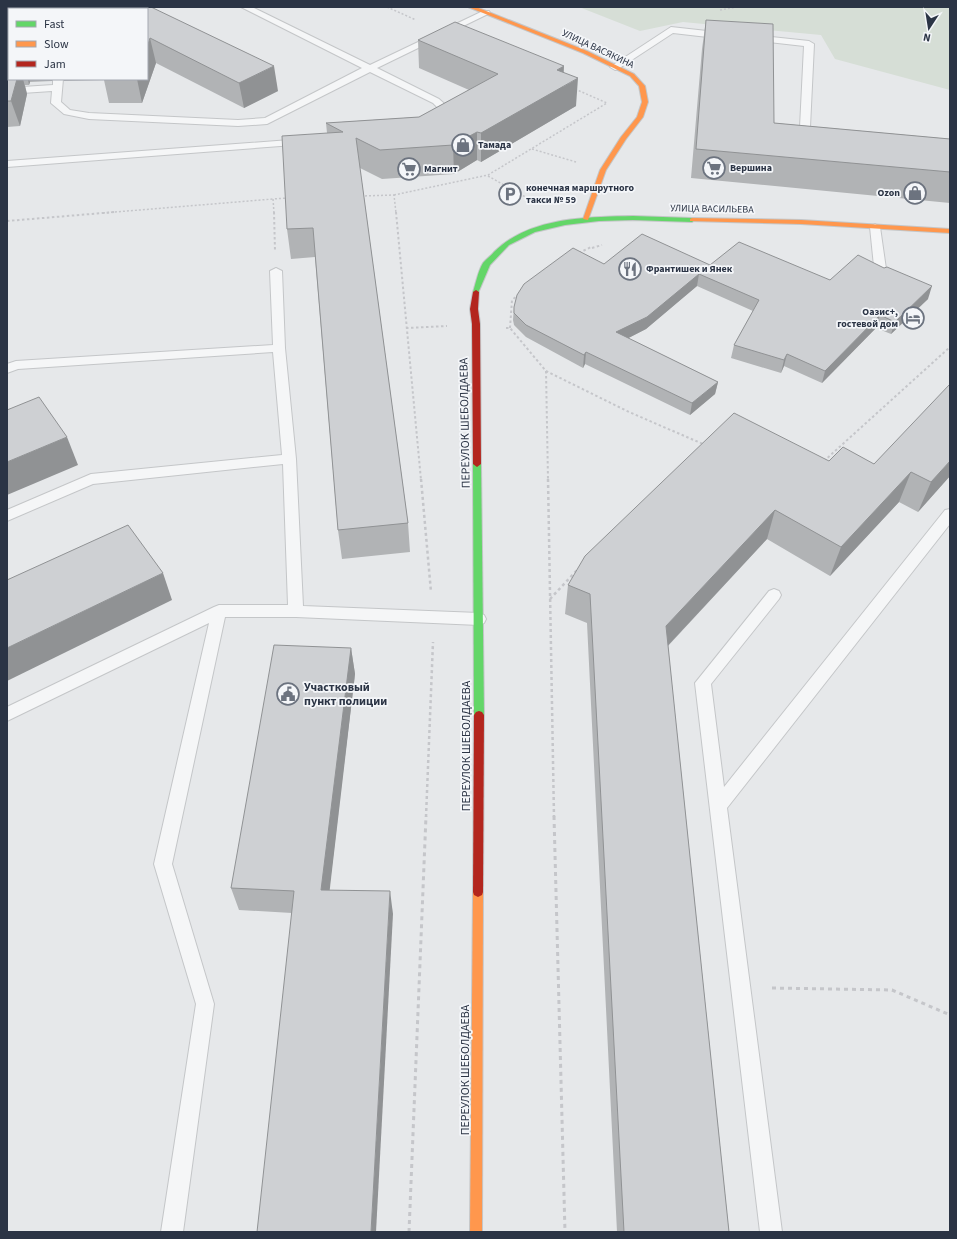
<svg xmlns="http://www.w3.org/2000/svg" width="957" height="1239" font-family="'Source Sans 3',sans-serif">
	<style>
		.green { fill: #d6ded6 }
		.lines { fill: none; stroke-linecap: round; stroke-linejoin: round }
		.lane-casing { stroke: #c4c6c8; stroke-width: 2 }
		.fast-casing { stroke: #c4c6c8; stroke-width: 2 }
		.slow-casing { stroke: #c4c6c8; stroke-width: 2 }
		.jam-casing { stroke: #c4c6c8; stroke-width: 2 }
		.path-far3 { stroke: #c5c6ca; stroke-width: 1.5; stroke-dasharray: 2 2; stroke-linecap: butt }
		.path-far2 { stroke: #c5c6ca; stroke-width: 2; stroke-dasharray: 2.5 2.5; stroke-linecap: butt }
		.path-far1 { stroke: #c5c6ca; stroke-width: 2.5; stroke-dasharray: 3 3; stroke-linecap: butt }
		.path { stroke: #c5c6ca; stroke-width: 3; stroke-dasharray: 4 4; stroke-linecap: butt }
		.lane { fill: #f5f6f7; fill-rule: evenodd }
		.fast { fill: #63d668; fill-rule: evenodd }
		.slow { fill: #ff974d; fill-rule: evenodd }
		.jam { fill: #b3261e; fill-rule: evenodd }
		.wall { fill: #b1b3b5 }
		.shaded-wall { fill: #909294 }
		.building { fill: #ced0d3; stroke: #909294 }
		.labels { text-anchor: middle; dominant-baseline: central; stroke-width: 3.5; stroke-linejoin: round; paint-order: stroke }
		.far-street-label { font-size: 10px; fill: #2b3445; stroke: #f4f6f9 }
		.far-poi-label { font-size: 10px; font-weight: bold; fill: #2b3445; stroke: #f4f6f9; text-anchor: start }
		.street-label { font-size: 12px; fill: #2b3445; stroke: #f4f6f9 }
		.poi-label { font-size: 12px; font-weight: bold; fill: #2b3445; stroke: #f4f6f9; text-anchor: start }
	</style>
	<rect width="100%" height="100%" fill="#e6e8ea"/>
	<path class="green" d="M579,7H950V90L835,59L821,35L683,22L640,31Z"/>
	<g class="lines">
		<g class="lane-casing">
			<g id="lane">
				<path d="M74,7H83L82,9H73Z"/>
				<path d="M241,7H252L370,65L483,11H489L490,13L377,68L439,99L448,107L445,116L433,124L428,121L437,113L438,108L433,103L370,72L267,124L238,126L89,119L64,114L51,103L52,91L7,94V88L53,85V79H63L61,102L70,110L89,113L238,120L265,118L362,68Z"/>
				<path d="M671,27L725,33L729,36L725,39L673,33L618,69L615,70L610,67Z"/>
				<path d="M753,35L809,41L814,44L810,127L816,137L821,140L820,142L808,141L800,127L804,46L750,40L749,38Z"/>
				<path d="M303,139L307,140L308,142L307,144L7,167V161Z"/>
				<path d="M875,224L880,227L887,276L881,279L875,276L870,227Z"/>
				<path d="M276,268L282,271L285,348L296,459L303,606L479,613L484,615L486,619L484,623L479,625L296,617H225L172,864L214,1004L183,1232H161L196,1004L154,864L209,623L7,721V707L214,607L219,605H288L283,464L93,484L7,521V510L91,474L282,455L273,352L18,369L7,373V364L16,361L273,345L270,271Z"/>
				<path d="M950,509V524L727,808L782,1232H760L695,683L769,591L774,589L779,591L781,595L779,599L711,684L724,787L945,510Z"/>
			</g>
		</g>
		<g class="fast-casing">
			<g id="fast">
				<path d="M633,216L692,218L695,220L692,222L633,220L599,221L565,225L535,232L509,245L490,265L478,293L476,294L473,292C476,283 478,271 483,263C486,259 491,256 494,252C529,217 587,217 633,216Z"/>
				<path d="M477,461L481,464L484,715L482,718L479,719L476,718L474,715L473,464Z"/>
			</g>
		</g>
		<g class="slow-casing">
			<g id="slow">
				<path d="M468,7H476L587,51L634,74L645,86L648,102L643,117L626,139L606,170L588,220L583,219L600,170L621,137L637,117L642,102L639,86L630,76L583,53Z"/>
				<path d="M692,218L801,220L950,229V233L801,224L690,221V219Z"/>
				<path d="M478,887L482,889L483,892L482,1232H470L473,892L474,889Z"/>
			</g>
		</g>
		<g class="jam-casing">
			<g id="jam">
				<path d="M476,290L479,292L478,309L480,324L481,464L477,467L473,464L472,324L470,309L473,292Z"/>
				<path d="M479,711L482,712L484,715L483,892L482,895L478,897L474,895L473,892L474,715L476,712Z"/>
			</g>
		</g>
		<g class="path-far3">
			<path d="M387,7L416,20"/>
			<path d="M720,10L737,7"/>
			<path d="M532,149L576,162"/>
			<path d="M488,176L538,204"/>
			<path d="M394,195L488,175L607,103L575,89"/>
			<path d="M361,196L394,195L396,213"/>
			<path d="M103,213L273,199"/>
			<path d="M274,213L273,199L288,198"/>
		</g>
		<g class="path-far2">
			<path d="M274,212L275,251"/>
			<path d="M396,212L421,480"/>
			<path d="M7,221L115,212"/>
			<path d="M592,248L602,245"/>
			<path d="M579,253L591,247"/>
			<path d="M406,328L447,326"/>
			<path d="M506,328H510L546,371L629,412L703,444"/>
			<path d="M510,328L512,300L518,295"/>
			<path d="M546,371L548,480"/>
			<path d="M824,461L950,347"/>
		</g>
		<g class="path-far1">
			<path d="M421,479L431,592"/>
			<path d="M548,479L554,817"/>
			<path d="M550,599L579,568"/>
			<path d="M426,817L433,642"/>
		</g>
		<g class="path">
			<path d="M554,816L565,1232"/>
			<path d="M772,988L892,990L950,1015"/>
			<path d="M409,1232L426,816"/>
		</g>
		<use href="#lane" class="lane"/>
		<use href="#fast" class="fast"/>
		<use href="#slow" class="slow"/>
		<use href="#jam" class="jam"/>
	</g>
	<g class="wall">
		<path d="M147,9L278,91L244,108L156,63L142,103H109L104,80L64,81V79H147Z"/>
		<path d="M7,14H9V79H52V81L30,82L29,85H25L27,94L20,126L7,127Z"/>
		<path d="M706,20L774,123L950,139V203L691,178L702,49Z"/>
		<path d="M418,40L564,72L576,106L481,162L477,160L454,174L382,179L360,168L408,523L410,552L342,559L338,530L315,257L291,259L287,229L327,133L326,123L419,117L469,90L419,68Z"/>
		<path d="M604,264L710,265L830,280L928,299L891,334L876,328L822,383L784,366L781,373L731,358L734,345L753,311L697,286L646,329L628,338L718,382L715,394L690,415L585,364L583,368L526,337L514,325L513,320L514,307Z"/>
		<path d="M829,461L874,464L950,476L918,512L899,502L830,576L767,539L668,646L729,1232H617L587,623L565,614L568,585Z"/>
		<path d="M351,648L355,674L329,890L393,914L292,913L239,910L231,888Z"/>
	</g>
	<g class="shaded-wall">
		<path d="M150,38L156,63L142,103L137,79H147V48Z"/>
		<path d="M274,66L278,91L244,108L239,83Z"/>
		<path d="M564,66L563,87L578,78L576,106L481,162V133L557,70Z"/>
		<path d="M17,79H23L27,94L20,126L11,101Z"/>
		<path d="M28,79H29L30,82L29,85Z"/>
		<path d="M477,132V160L454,174L453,145Z"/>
		<path d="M699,274L697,286L646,329L615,345L616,332Z"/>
		<path d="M932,286L928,299L891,334L895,322Z"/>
		<path d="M880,315L876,328L822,383L825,371Z"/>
		<path d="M586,352L585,364L583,368L584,355Z"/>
		<path d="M787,354L784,366L781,373L784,360Z"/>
		<path d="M718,382L715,394L690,415L692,403Z"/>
		<path d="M67,437L78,465L7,495V462Z"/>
		<path d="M950,461V476L918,512L931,482Z"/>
		<path d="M911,472L899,502L830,576L841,547Z"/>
		<path d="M775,510L767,539L660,654L666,626Z"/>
		<path d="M163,573L172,600L7,681V648Z"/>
		<path d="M351,648L355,674L327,913L321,890Z"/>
		<path d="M390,891L393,914L376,1232H371Z"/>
	</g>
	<g class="building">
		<path d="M103,7H151L274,66L239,83L150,38L147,48V9H98Z"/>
		<rect x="7" y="14" width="2" height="47"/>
		<path d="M706,20L773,24L774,123L950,139V172L696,149Z"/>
		<path d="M455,22L564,66L557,70L578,78L481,133L477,132L453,145L380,150L356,138L408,523L338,530L313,228L287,229L282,136L343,132L326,123L419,117L498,74L418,40Z"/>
		<path d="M7,70H9V79H17L11,101H7Z"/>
		<path d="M642,234L710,265L739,242L830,280L858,255L884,268L887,267L932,286L895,322L880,315L825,371L787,354L784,360L734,345L759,300L699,274L647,317L616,332L718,382L692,403L586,352L584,355L526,325L514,313V307L517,295L524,284L573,248L604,264Z"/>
		<path d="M950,384V461L931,482L911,472L841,547L775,510L666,626L729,1232H624L590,594L568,585L585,556L734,413L829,461L843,447L874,464Z"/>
		<path d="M39,397L67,437L7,462V410Z"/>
		<path d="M128,525L163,573L7,648V580Z"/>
		<path d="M274,645L351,648L321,890L390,891L371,1232H257L294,891L231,888Z"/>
	</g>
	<defs>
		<g id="shop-ring" transform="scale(1.15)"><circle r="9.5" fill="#f4f6f9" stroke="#6c737f" stroke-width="1.5"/><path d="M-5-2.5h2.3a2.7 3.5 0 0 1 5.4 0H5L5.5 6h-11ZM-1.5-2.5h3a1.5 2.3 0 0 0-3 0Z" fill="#6c737f"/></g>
		<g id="supermarket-ring" transform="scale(1.15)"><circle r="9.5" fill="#f4f6f9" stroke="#6c737f" stroke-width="1.5"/><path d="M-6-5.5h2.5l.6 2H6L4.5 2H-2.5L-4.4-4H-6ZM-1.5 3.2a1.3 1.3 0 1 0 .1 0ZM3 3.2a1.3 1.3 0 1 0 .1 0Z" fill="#6c737f"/></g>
		<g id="parking-ring" transform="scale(1.15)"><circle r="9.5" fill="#f4f6f9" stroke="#6c737f" stroke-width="1.5"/><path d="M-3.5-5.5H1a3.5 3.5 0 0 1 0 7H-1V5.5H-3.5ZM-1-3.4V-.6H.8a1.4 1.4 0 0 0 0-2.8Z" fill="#6c737f"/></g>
		<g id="restaurant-ring" transform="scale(1.15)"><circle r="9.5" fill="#f4f6f9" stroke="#6c737f" stroke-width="1.5"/><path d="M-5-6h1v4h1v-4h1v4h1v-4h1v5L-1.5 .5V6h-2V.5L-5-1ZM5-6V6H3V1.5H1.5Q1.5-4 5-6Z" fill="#6c737f"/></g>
		<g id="hotel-ring" transform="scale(1.15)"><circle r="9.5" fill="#f4f6f9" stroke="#6c737f" stroke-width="1.5"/><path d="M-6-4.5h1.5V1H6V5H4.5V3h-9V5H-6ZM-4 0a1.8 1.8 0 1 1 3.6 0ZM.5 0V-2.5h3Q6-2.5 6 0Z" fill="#6c737f"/></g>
		<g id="civic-ring" transform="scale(1.15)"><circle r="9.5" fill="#f4f6f9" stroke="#6c737f" stroke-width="1.5"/><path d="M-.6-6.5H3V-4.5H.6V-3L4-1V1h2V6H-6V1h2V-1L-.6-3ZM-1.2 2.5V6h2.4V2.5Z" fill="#6c737f"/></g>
	</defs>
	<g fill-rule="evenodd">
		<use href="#shop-ring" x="463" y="145"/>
		<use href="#supermarket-ring" x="714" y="168"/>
		<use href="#supermarket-ring" x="409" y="169"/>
		<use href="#shop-ring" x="915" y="193"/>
		<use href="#parking-ring" x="510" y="194"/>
		<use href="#restaurant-ring" x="630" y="269"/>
		<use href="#hotel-ring" x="913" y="318"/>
		<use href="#civic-ring" x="288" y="694"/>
	</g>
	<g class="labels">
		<g class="far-street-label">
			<text transform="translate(598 49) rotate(25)">УЛИЦА ВАСЯКИНА</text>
			<text transform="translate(712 209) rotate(1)">УЛИЦА ВАСИЛЬЕВА</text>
		</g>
		<g class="far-poi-label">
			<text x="478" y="145">Тамада</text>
			<text x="730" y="168">Вершина</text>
			<text x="424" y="169">Магнит</text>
			<text x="526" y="188">конечная маршрутного<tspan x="526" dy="12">такси № 59</tspan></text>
			<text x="900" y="193" text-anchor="end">Ozon</text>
			<text x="646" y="269">Франтишек и Янек</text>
			<text x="898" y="312" text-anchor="end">Оазис+,<tspan x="898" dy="12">гостевой дом</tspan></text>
		</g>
		<g class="street-label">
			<text transform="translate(465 423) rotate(-91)">ПЕРЕУЛОК ШЕБОЛДАЕВА</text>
			<text transform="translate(466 746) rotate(-90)">ПЕРЕУЛОК ШЕБОЛДАЕВА</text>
			<text transform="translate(465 1070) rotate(-90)">ПЕРЕУЛОК ШЕБОЛДАЕВА</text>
		</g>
		<g class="poi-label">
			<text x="304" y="687">Участковый<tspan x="304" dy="14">пункт полиции</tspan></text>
		</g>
	</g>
	<rect width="957" height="1239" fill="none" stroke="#2b3445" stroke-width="16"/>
	<rect x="8" y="8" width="140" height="72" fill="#f4f6f9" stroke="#a4a8b1"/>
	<rect x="16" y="21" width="20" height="6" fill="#63d668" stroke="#a4a8b1"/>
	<text x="44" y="28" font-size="12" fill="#2b3445">Fast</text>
	<rect x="16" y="41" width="20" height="6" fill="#ff974d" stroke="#a4a8b1"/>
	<text x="44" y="48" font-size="12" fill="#2b3445">Slow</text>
	<rect x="16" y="61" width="20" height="6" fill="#b3261e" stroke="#a4a8b1"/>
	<text x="44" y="68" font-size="12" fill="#2b3445">Jam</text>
	<g transform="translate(929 28) rotate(192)" stroke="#f4f6f9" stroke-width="3" paint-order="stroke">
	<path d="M0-3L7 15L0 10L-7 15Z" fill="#2b3445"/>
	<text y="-6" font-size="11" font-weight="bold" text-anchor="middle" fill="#2b3445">N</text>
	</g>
</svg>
